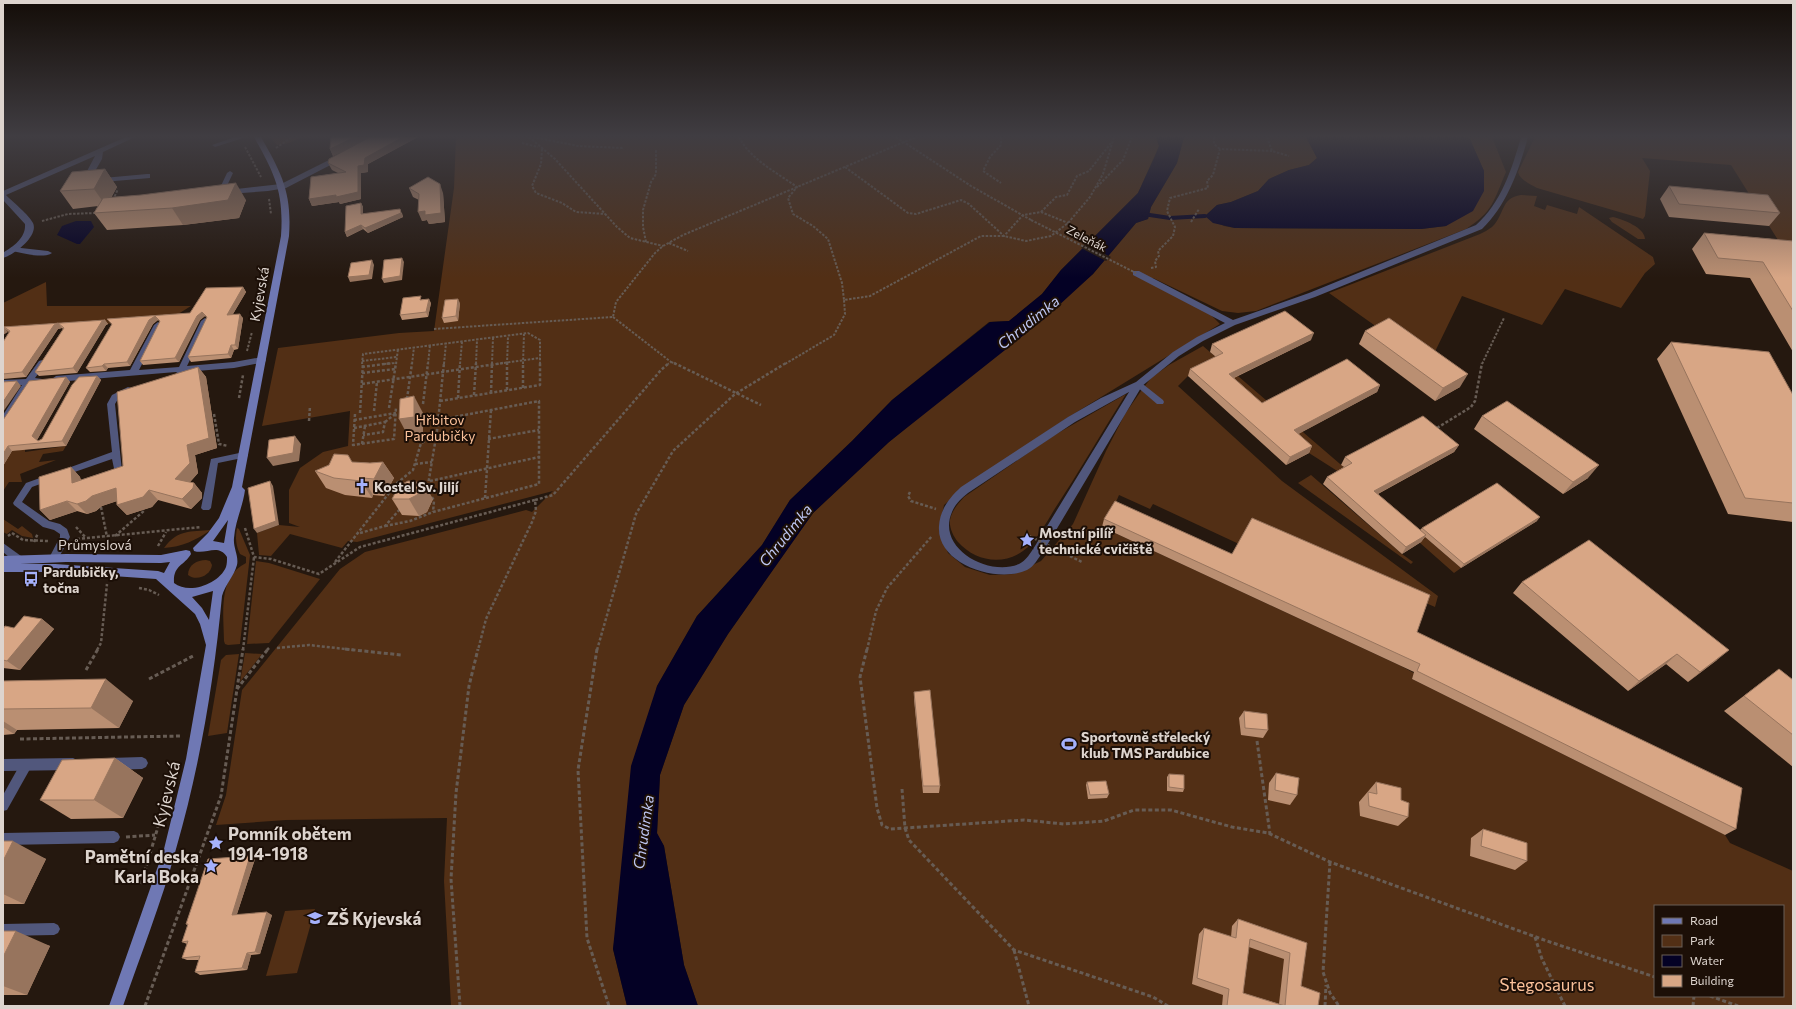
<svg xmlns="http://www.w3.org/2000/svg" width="1796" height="1009" font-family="Commissioner,sans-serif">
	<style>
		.green { fill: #522f15; fill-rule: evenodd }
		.water { fill: #040125 }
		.pier { fill: #25180f }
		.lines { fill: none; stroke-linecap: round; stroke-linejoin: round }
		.stream { stroke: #040125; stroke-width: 4 }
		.path-far2 { stroke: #675c54; stroke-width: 2; stroke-dasharray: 2.5 1.5; stroke-linecap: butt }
		.path-far1 { stroke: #675c54; stroke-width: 2.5; stroke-dasharray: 3 2; stroke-linecap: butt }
		.path { stroke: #675c54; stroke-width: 3; stroke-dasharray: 4 2.5; stroke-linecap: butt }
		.lane { fill: #51577c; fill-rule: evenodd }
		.street { fill: #51577c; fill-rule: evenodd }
		.secondary { fill: #6f78b4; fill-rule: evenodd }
		.path-bridge-far1 { stroke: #675c54; stroke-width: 2; stroke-dasharray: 2.5 1.5; stroke-linecap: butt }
		.path-bridge { stroke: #675c54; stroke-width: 2.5; stroke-dasharray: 3 2; stroke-linecap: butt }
		.wall { fill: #ba8f72; fill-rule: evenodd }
		.shaded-wall { fill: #97745d }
		.building { fill: #d8a685; stroke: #97745d; fill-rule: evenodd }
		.labels { text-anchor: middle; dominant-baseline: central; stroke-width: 4; stroke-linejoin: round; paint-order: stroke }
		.far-street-label { font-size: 12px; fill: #ddd4ce; stroke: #1c0f07 }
		.street-label { font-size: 14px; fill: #ddd4ce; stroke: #1c0f07 }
		.park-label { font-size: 14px; fill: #fbc19a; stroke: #1c0f07 }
		.poi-label { font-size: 14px; font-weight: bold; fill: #ddd4ce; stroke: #1c0f07; text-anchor: start }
		.water-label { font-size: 15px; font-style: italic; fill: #bec7f3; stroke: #1c0f07 }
		.near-street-label { font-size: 17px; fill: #ddd4ce; stroke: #1c0f07 }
		.near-poi-label { font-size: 17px; font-weight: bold; fill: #ddd4ce; stroke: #1c0f07; text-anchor: start }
		.near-park-label { font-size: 17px; fill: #fbc19a; stroke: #1c0f07 }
	</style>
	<rect width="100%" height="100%" fill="#25180f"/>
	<g class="green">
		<path d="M270,137H302L289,143L277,145Z"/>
		<path d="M456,137H1156L1159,146L1138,193L1061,270L1042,294L1009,321L989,322L892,400L852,441L790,500L762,545L697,616L657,686L613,949L627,1006H451L444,881L447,818L286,820L216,825L226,795L242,690L340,569L365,552L526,510L532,512L553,491L357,542L348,541L342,548L290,534L271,556L259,555L257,533L279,525L300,527L289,523V490L300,468L323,452L348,446L350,411L262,426L278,348L399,333L434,331L454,188Z"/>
		<path d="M1184,137H1306L1317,158L1309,165L1289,170L1269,179L1258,191L1231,202L1217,205L1205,216L1224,226L1235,228L1421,229L1446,226L1484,171L1469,137H1492L1506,172C1494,200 1493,212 1466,229L1256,311L1238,313L1222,311L1153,278L1148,282L1210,314L1220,324L1067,418L968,484L944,505L939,530L948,553L965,567L990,575L1014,574L1041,561L1073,524L1106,451L1125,414L1141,391L1151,378L1169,365L1203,346L1461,568L1454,573L1342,474L1188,376L1178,386L1282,481L1438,596L1435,607L1249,526L1239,544L1153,504L1150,509L1119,495L1113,509L1102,527L1401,666L1414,673L1412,679L1725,835L1730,843L1793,871V1006H698L684,965L664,846L657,834L660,775L684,705L728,634L813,513L889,442L1093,274L1136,223L1148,219L1151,207L1177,163ZM1655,906H1783V996H1655Z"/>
		<path d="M1535,137H1793V264L1731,165L1642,158L1650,171L1645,216L1643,219L1640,218L1537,188C1530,184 1520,180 1518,172Z"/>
		<path d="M1521,195L1537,196L1534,206L1545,210L1547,205L1577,214L1579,207L1653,257L1655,264L1645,273L1621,308L1565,289L1542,325L1462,296L1429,364L1329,293L1480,234C1484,232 1488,230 1492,227C1505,215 1500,198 1521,195Z"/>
		<path d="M1613,217C1624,220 1644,227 1645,239H1638L1612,222L1609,218Z"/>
		<path d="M46,282L47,306H191L170,319L3,332V303Z"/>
		<path d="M1126,394C1102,432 1079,472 1054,510C1046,523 1036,542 1023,551C1002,566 975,561 958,542C953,536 949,527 950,520C952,510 958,504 964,497L1053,436Z"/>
		<path d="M66,446L63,451L43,454L39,462L56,460L20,474L22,482H9L3,491V465L12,451L25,449V452Z"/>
		<path d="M1311,475L1402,554L1413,562L1411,564L1298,483Z"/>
		<path d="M3,519L18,529L22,526L32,534L33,538L22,536L12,530L7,534L3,532Z"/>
		<path d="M237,528L239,529L250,555L240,644L228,645L225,644L224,641C224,615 217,577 246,563V557L240,554C236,546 235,538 237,528Z"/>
		<path d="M211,530C196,540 182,547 164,548C178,529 190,532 211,530Z"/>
		<path d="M206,560L210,561L212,565C211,575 197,582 188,575C188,565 197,560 206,560Z"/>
		<path d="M256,561L269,563L320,579L269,643L247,644Z"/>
		<path d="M245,653L262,654L240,682Z"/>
		<path d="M239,654L227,733L208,736L221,660L226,655Z"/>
		<path d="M315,909L297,973L266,976L285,911Z"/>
	</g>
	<g class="water">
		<path d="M1156,137H1184L1177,163L1151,207L1148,219L1136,223L1093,274L1044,319L889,442L813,513L728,634L684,705L660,775L657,833L664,846L684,965L698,1006H627L613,949L631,766L657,686L697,616L762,545L790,500L852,441L892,400L990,322L1009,321L1042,294L1061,270L1138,193L1156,154L1159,146Z"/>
		<path d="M1306,137H1469L1484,171V191L1473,211L1446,226L1421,229L1235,228L1213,223L1205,216L1217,205L1231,202L1258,191L1269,179L1289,170L1309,165L1317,158Z"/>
		<path d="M76,221H91L94,227L80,244H77L57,235L62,226Z"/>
	</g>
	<path class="pier" d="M1085,244L1111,257L1106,261L1081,248Z"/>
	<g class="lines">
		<path class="stream" d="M1143,214L1170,218L1205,216"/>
		<g class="path-far2">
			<path d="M529,137L555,159L617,227L630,238L663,246"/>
			<path d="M533,137L578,146L623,148"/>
			<path d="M739,137C751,160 776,172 797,187L788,198L793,214L813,226L828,239L842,283L844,300L870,296L981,236H1004L1026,241L1051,236L1068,223L1090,197L1103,174L1114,137"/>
			<path d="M896,137L971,186L1031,220"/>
			<path d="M1001,137V145L990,157L983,171L1001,183"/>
			<path d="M1214,137V144L1220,149"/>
			<path d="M1267,137L1272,151L1289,156"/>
			<path d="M522,143L538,147"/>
			<path d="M245,147L261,177"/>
			<path d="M276,148L292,137"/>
			<path d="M542,149L541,164L532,186L536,193L562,203L576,212L605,214"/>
			<path d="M845,167L908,213L916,214L961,200L969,204L1004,236L1023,215L1041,212L1068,223"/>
			<path d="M1097,187L1123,160L1132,137"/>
			<path d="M269,199L271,214"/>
			<path d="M113,200L118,189"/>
			<path d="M1041,212L1056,197L1067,195L1077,176L1089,171L1111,143"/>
			<path d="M42,221L68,214L95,213"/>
			<path d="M1191,222L1199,209"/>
			<path d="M646,242L643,227V210L651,182L656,174V149"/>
			<path d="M669,243L688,251"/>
			<path d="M1151,268L1156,267L1155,261L1159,256L1158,251L1173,236L1175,227L1167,211L1170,198L1208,188L1207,181L1213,175L1220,149L1272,151"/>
			<path d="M613,317L671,362L668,364"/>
			<path d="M434,329L613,317L616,302L655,253L663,246L683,235L916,137"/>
			<path d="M247,351L252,332"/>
			<path d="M362,361L397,357"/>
			<path d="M362,364L363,354L528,333L540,340V364"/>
			<path d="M384,364L396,363"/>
			<path d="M396,364L398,349"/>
			<path d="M412,364L414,347"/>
			<path d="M428,364L430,345"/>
			<path d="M444,364L446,343"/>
			<path d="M460,364L462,342"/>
			<path d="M476,364L477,340"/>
			<path d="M492,364L493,338"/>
			<path d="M496,364L540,358"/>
			<path d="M507,364L508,336"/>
			<path d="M523,364L524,334"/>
			<path d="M785,364L834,335L845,314L844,300"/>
			<path d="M1482,364L1504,318"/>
		</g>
		<g class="path-far1">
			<path d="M362,367L392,363"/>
			<path d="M362,373L395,369"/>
			<path d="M362,384L503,363"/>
			<path d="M523,388V363"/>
			<path d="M507,390V363"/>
			<path d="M491,393L492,363"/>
			<path d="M474,395L476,363"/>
			<path d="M239,398L243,375"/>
			<path d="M458,398L460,363"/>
			<path d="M407,399L412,363"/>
			<path d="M440,401L540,385V363"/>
			<path d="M423,404L428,363"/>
			<path d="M389,408L396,363"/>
			<path d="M374,411L377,382"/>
			<path d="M360,413L363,363"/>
			<path d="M214,414L219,444L228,446"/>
			<path d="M355,414L353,445L394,439L396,407"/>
			<path d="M354,420L396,413"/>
			<path d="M309,421L310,406"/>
			<path d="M385,422L395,414"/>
			<path d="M354,428L385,422L383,432L363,435"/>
			<path d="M1437,428L1471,407L1475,401L1482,363"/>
			<path d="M488,439L539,430"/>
			<path d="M362,444L365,426"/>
			<path d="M415,464L432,462"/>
			<path d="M430,481L539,457"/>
			<path d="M427,491L437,431L444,363"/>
			<path d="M910,492L908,496L911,501L936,509"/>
			<path d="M432,497L434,501L433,512"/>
			<path d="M485,498L491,410"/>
			<path d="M535,500L553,495L661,370L669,363"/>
			<path d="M101,507L107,537"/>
			<path d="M385,526L410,521L433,512L539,484V401L438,420"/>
			<path d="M76,527L86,538"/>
			<path d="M245,528L254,557L271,559L319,574L360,547L535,500L536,511L532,522L486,619L478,650"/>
			<path d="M360,533L385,526L401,508"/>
			<path d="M8,536L12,533L23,540L48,541"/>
			<path d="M115,536L145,510"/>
			<path d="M77,539L201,527"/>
			<path d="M34,542L38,533"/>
			<path d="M158,546L166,532"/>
			<path d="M335,562L397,483L413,470L421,443L436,437"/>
			<path d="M139,588L149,590L159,595"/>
			<path d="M277,648L309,645L354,650"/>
			<path d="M97,650L101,643L107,584"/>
			<path d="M243,650L254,557"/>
			<path d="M267,650L269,648"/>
			<path d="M597,650L636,514L673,451L735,394L786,363"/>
			<path d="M867,650L876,611L887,588L932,536"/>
		</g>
		<g class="path">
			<path d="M345,649L401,655"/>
			<path d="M597,649L578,770L587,938L609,1006"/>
			<path d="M867,649L860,677L877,808L882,825L890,829L1024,820L1064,824L1104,821L1134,810H1171L1232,827L1268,833L1330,862L1547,941L1655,977"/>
			<path d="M86,670L98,649"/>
			<path d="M149,679L195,655"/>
			<path d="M237,689L268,649"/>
			<path d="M20,739L181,736"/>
			<path d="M1257,741L1270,834"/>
			<path d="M902,789L905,828L909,840L1014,950L1153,997L1168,1006"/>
			<path d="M126,837L155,835"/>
			<path d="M1330,862L1323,972L1330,993L1339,1006"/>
			<path d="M141,884L163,810"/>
			<path d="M1535,937L1542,959L1565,1006"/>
			<path d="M1014,950L1029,1006"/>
			<path d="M1710,996L1738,1006"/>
			<path d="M145,1006L221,796L243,649"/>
			<path d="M460,1006L451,879L456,793L469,686L478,649"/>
			<path d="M1325,1006L1326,985"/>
			<path d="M1693,1006L1694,996"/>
		</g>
		<g class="lane">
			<path d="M235,137H246L215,147L212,145Z"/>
			<path d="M230,171L233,173L225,190L226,193L225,194H221L219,190L227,173Z"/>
			<path d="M12,247L48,251L52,253C44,259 22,253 12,251Z"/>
			<path d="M205,318L209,321L187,366L234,362L262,357L265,358L266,360L265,362L234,368L184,372L180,375L176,372L56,382L52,379L56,376L130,370L154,325L158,322L162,325L139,370L179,367L201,321Z"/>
			<path d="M42,360L46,363L35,378L42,379L43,381L42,383L31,384L6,424L3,425V415L22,385L3,386V380L26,379L39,361Z"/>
			<path d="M1139,381L1163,400L1164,402L1163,404H1157L1136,386L1135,384Z"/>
			<path d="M128,387L131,388L132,390L131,392L118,399L115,404L122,471L121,473H115L112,459L63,476L60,475L59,473L60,471L112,452L107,404L112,395Z"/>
			<path d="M244,452L248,455L247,457L218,463L211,508L209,510H203L201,508L211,459Z"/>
			<path d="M51,474L55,477L54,479L32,487L22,502L49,521L60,524L67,529L70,537L57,561H51L49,558L60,537V534L54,530L43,527L14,505L13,503L26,483Z"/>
			<path d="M3,543L21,556L23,559L21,562H15L3,552Z"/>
			<path d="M26,760L30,761L31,765L30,769L7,810L3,811V795L22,761Z"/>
			<path d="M114,831L118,833L120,837L118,841L114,843L3,845V833Z"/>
			<path d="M54,923L58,925L60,929L58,933L54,935L3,936V924Z"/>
		</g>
		<g class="street">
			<path d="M126,137H135L103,152L102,159L94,173L95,176L103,178L147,174H150V178L103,182L89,180L86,173L95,156L6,195C13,202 29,215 33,223C39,236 14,255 3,258V253C14,246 26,238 25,224L3,200V191Z"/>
			<path d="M1521,137H1528C1519,170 1507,205 1482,229L1315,297L1235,325L1203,341L1179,356L1142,386L1043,552C1038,558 1034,567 1027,570C997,584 936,564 939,526C940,510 949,498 961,487L1068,417L1101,398L1136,382L1173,352L1197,337L1225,323L1133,275V271H1139L1233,320L1309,293L1476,225C1501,203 1512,169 1521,137ZM1129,392L1035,546C1031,552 1026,561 1019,564C988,577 936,548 952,512C955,504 962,498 968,493L1075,422Z"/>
			<path d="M337,156L344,158L286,188L268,191L228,194L224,192L228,190L281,184Z"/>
			<path d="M142,757L146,759L148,763L146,767L142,769L109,770L105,768L103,764L105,760L109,758Z"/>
			<path d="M73,758L77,760L79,764L77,768L73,770L3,771V759Z"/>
		</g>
		<path class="secondary" d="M254,137H261C282,174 292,193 289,236L242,487L245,490C243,506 235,522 234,538C233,548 239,556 237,565C234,576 225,585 222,596C214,681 200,766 176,849C162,901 141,954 123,1006H109L164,849L186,759L206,645L200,624L195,614L156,579L55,572H3V556L66,554L161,555L186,550L190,551L191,554C184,566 173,565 174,583C189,595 219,584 226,567C227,564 227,560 227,557C218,543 206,555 194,551L193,548L208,533L219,518L232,487L281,236C284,193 275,174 254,137ZM228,520L224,543L213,541ZM66,562L161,563L170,562L164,573L158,571L55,564H20ZM213,591L209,620L202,608L192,597Z"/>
		<g class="path-bridge-far1">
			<path d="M1031,220L1136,273"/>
			<path d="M671,362L676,364"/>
		</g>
		<g class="path-bridge">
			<path d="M674,363L761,405"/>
			<path d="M1025,534L1082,562"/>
		</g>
	</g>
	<g class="wall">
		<path d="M331,137H418L368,164V172L361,173V199L340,204L339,202L312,206L309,199L311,177L338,173L332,170L328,163L329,159L347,149L333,156L330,149Z"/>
		<path d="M105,169L117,187L111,198L246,200L239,218L183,225L107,230L94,213L98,206L73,209L60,191Z"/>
		<path d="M1669,186L1780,213L1769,226L1669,217L1660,199Z"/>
		<path d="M409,188L443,193L445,222L429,224L427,220L422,221L419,200L413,197Z"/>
		<path d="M361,203L363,207V214L402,213L403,217L368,233L363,229L347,237L345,232Z"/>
		<path d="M1704,233L1793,241V352L1750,278L1706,274L1692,249Z"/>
		<path d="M243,287L246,292L233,314L243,318L238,349L234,350L231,358L191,362L188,357L207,318L205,316L200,320L179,362L143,365L140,361L160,322L158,320L153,324L130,366L108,368L106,371L90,372L86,368L112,325L107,319L190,313Z"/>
		<path d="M423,299L431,303L428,317L402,320L400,315Z"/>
		<path d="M460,303L458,321L444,323L442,318Z"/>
		<path d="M105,320L108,324L106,325L77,373L39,376L35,372L63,329L62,328L58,329L26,377L3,379V342L9,332L3,327Z"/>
		<path d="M1365,331L1460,387L1435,401L1359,344Z"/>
		<path d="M1311,340L1234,378L1262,403L1380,385L1377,392L1298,434L1312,446L1309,453L1286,465L1188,376L1190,369L1216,357L1210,352L1212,344Z"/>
		<path d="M1671,342L1793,395V522L1728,514L1657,359Z"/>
		<path d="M198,367L206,377L217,448L195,455L198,473L190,482L194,483L202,493V498L191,509L158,500L152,507L127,515L117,505V501L102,506L96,511L87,514L77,511L50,520L40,510L71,467L80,477L81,480L123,466Z"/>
		<path d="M97,376L101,380L66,446L12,451L3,466V420L66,377L70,382L37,440L38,441L42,439Z"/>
		<path d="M1482,416L1588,478L1563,494L1474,429Z"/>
		<path d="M1459,445L1454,452L1378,494L1420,530L1422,528L1537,521L1461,568L1425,537L1421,542L1402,554L1323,484L1327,477L1344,467L1341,465L1345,457Z"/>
		<path d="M353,462L370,463L383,462L394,478L384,496L373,495L372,498L345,495L326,488L315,471Z"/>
		<path d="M392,499H433L427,512L419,516L402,515Z"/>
		<path d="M1104,519L1232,554L1417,632L1736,829L1725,835L1412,679L1414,672L1102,527Z"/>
		<path d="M1522,582L1717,660L1688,682L1666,664L1628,691L1513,593Z"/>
		<path d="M42,619L54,629L20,670L3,668V629L14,628Z"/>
		<path d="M1779,669L1793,680V767L1724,711Z"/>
		<path d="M3,681L133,701L119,728L17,730L14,734L3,735Z"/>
		<path d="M914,692L940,786L939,793H923L914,699Z"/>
		<path d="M1244,711L1268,730L1263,738L1241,735L1239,718Z"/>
		<path d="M115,758L143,778L123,818L71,819L40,800Z"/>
		<path d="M1276,773L1297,795L1290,805L1268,800L1269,783Z"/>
		<path d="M1169,774L1184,789L1183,792L1167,791V777Z"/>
		<path d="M1087,782L1109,794L1107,798L1088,799L1086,785Z"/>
		<path d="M1376,782L1401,800L1408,817L1398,826L1360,816L1359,802Z"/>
		<path d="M1483,829L1527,861L1515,870L1470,856L1471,838Z"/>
		<path d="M3,841L46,859L24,904H3Z"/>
		<path d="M250,856L255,859L237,914L272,915L260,954L251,955L247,970L200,975L195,972L199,960H187L182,958L187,944L182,942L188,926L186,924Z"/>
		<path d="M1238,919L1307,943L1301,986L1318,1006H1222L1223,995L1192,984L1199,934L1204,928L1231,937L1232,926ZM1249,947L1284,959L1279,1004L1243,993Z"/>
		<path d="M3,931L50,946L27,995H3Z"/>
	</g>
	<g class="shaded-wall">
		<path d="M355,137H371L333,156L330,149Z"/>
		<path d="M403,137H418L368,164V172L361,173V199L340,204L339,202L312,206L309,199L336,195L365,158Z"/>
		<path d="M105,169L117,187L106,206L94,189Z"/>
		<path d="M236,183L246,200L239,218L183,225L172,208Z"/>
		<path d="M440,184L443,193L445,222L429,224L427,220L422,221L418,212Z"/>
		<path d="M361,203L363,207V219L361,214Z"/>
		<path d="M400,209L403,217L368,233L365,228Z"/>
		<path d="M361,225L363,229L347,237L345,232Z"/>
		<path d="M402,258L404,262L402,280L384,283L382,279Z"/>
		<path d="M372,260L374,265L372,279L350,282L348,277Z"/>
		<path d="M243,287L246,292L230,319L227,315Z"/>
		<path d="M429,299L431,303L428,317L426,312Z"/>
		<path d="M458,299L460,303L458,321L456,316Z"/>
		<path d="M202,312L205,316L200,320L179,362L175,358L197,316Z"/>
		<path d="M240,314L243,318L238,349L235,345Z"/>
		<path d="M155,316L158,320L153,324L130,366L127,362L149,320Z"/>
		<path d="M105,320L108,324L106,325L77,373L73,368L102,321Z"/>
		<path d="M58,323L62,328L58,329L26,377L22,372L54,325Z"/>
		<path d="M4,327L8,332L3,335V328Z"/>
		<path d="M1314,333L1311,340L1227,381L1229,374Z"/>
		<path d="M231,345L234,350L231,358L228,354Z"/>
		<path d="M104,364L108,368L106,371L102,366Z"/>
		<path d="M198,367L206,377L217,448L195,455L198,473L184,489L175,479L187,445Z"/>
		<path d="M1468,374L1460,387L1435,401L1443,388Z"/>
		<path d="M97,376L101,380L66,446L62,441Z"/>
		<path d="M66,377L70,382L37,440L32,436Z"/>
		<path d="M17,381L21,386L3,412V402Z"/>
		<path d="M1380,385L1377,392L1291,438L1294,430Z"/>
		<path d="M414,396L423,413V434L408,436L399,419Z"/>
		<path d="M295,436L301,444L299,461L273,466L267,458Z"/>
		<path d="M1459,445L1454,452L1370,498L1374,491Z"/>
		<path d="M8,446L12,451L3,466V454Z"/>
		<path d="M1312,446L1309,453L1286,465L1290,457Z"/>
		<path d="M383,462L394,478L384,496L374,479Z"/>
		<path d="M1599,465L1588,478L1563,494L1573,482Z"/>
		<path d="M71,467L80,477L82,493L72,483Z"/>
		<path d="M363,478L373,495L372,498L361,481Z"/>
		<path d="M270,481L273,486L279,525L257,533L254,529Z"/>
		<path d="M194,483L202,493V498L191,509L182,499Z"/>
		<path d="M424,483L433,499L427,512L419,516L409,499Z"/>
		<path d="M116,488L126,498L102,506L96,511L87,514L77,504L92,496Z"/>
		<path d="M149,490L158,500L152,507L127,515L117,505Z"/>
		<path d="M67,501L77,511L50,520L40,510Z"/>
		<path d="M1540,517L1537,521L1461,568L1464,564Z"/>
		<path d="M1426,535L1421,542L1402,554L1406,547Z"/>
		<path d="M42,619L54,629L20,670L7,661Z"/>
		<path d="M1729,650L1717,660L1688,682L1700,672Z"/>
		<path d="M1677,654L1666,664L1628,691L1639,681Z"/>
		<path d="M106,679L133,701L119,728L91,708Z"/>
		<path d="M3,721L17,730L14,734L3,727Z"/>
		<path d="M115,758L143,778L123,818L94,800Z"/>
		<path d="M13,841L46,859L24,904L3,894V861Z"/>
		<path d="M250,856L255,859L236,917L232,915Z"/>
		<path d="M267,912L272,915L260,954L255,952Z"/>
		<path d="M16,931L50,946L27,995L3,986V957Z"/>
		<path d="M247,953L251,955L247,970L242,968Z"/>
	</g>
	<g class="building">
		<path d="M331,137H355L330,149Z"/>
		<path d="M370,137H403L365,158L364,165L358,166V192L336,197V195L309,199L311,177L346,172L328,163L329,159Z"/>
		<path d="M105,169L94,189L60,191L72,172Z"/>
		<path d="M428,177L440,184L441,213L425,215V211L418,212L419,194L409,188Z"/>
		<path d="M236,183L228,200L172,208L94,213L103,198L141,195Z"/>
		<path d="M1669,186L1768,195L1780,213L1679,204Z"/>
		<path d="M361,203V214L400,209L401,213L365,228L361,225L345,232L346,206Z"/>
		<path d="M1704,233L1793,241V311L1763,262L1718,258Z"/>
		<path d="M402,258L400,276L382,279L384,260Z"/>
		<path d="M372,260L369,275L348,277L351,263Z"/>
		<path d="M243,287L227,315L240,314L235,345H231L228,354L188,357L207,317L202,312L197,316L175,358L140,361L160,321L155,316L149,320L127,362L104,364L102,366L86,368L112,324L107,319L190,313L206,288Z"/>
		<path d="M421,296L420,300L429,299L426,312L400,315L403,298Z"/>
		<path d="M458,299L456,316L442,318L445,300Z"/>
		<path d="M1285,311L1314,333L1229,374L1262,403L1347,359L1380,385L1294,430L1312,446L1290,457L1190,369L1223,353L1212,344Z"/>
		<path d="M1389,318L1468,374L1443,388L1365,331Z"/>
		<path d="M105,320L102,321L73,368L35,372L64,328L58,323L54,325L22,372L3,374V342L10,331L4,327L3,328V327Z"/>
		<path d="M1671,342L1769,352L1793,395V503L1745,498Z"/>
		<path d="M198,367L209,438L187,445L190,463L175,479L194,483L193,488L182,499L149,490L143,497L117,505L116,488L92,496L86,501L77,504L67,501L40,510L39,477L71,467L72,483L123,466L117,392Z"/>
		<path d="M97,376L62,441L8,446L3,454V420L29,381L66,377L32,436L38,441L42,439L72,385L79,377Z"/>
		<path d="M17,381L3,402V382Z"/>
		<path d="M414,396V417L399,419L400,399Z"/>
		<path d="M1507,401L1599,465L1573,482L1482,416Z"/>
		<path d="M1423,416L1459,445L1374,491L1426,535L1406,547L1327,477L1352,463L1345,457Z"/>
		<path d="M295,436L293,453L267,458L269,440Z"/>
		<path d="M334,454L348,455L352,462L370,463L383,462L374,479L363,478L361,481L334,478L315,471L329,465Z"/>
		<path d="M270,481L276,521L254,529L248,488Z"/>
		<path d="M408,481L424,483L417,495L409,499H392L399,486Z"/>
		<path d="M1497,483L1540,517L1464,564L1422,528Z"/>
		<path d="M1115,501L1232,554L1252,518L1430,595L1417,632L1742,788L1736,829L1417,671L1420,664L1104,519Z"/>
		<path d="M1589,540L1729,650L1700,672L1677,654L1639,681L1522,582Z"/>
		<path d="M24,616L42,619L7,661L3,660V629L5,626L14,628Z"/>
		<path d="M1779,669L1793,680V735L1744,696Z"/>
		<path d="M106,679L91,708L3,709V681Z"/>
		<path d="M930,690L940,786H923L914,692Z"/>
		<path d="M1244,711L1267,714L1268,730L1245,728Z"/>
		<path d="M115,758L94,800H40L62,760Z"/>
		<path d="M1276,773L1299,778L1297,795L1275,790Z"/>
		<path d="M1169,774L1184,775V789L1169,787Z"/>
		<path d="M1106,781L1109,794L1090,795L1087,782Z"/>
		<path d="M1376,782L1401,788V800L1409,803L1408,817L1369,806L1368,792L1377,794Z"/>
		<path d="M1483,829L1527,843V861L1481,846Z"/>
		<path d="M3,841H13L3,861Z"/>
		<path d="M250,856L232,915L267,912L255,952L247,953L242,968L195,972L200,956L182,958L188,941L182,942L188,924H186L208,859Z"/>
		<path d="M1238,919L1307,943L1301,986L1320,993L1318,1006H1227L1229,989L1197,978L1204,928L1236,938ZM1250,939L1290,953L1285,1006L1243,993Z"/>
		<path d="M3,931H16L3,957Z"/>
	</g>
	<linearGradient id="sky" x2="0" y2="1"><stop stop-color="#140d08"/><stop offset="0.49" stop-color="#403d42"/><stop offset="1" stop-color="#403d42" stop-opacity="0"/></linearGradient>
	<rect width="1796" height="278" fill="url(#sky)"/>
	<defs>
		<g id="church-bare" transform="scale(1.2)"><path d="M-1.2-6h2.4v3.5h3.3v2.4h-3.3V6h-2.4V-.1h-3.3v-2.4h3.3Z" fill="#a5b1fc" stroke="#1c0f07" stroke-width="2.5" paint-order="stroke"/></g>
		<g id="sight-bare" transform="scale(1.2)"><path d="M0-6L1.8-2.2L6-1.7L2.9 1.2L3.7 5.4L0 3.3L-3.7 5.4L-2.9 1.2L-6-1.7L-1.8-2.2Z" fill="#a5b1fc" stroke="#1c0f07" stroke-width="2.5" paint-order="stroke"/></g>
		<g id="bus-bare" transform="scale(1.2)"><path d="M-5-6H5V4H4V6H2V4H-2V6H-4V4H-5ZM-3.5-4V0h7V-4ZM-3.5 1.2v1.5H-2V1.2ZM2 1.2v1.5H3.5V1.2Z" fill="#a5b1fc" stroke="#1c0f07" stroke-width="2.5" paint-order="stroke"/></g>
		<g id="stadium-bare" transform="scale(1.2)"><path d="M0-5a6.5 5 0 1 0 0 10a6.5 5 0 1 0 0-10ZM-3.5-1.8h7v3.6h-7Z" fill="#a5b1fc" stroke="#1c0f07" stroke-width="2.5" paint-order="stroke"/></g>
		<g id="school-bare" transform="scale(1.2)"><path d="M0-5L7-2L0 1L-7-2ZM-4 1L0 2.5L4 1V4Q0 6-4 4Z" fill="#a5b1fc" stroke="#1c0f07" stroke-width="2.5" paint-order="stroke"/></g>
	</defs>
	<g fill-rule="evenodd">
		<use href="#church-bare" x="362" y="486"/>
		<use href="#sight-bare" x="1027" y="540"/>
		<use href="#bus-bare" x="31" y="579"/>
		<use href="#stadium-bare" x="1069" y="744"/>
		<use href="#sight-bare" x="216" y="843"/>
		<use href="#sight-bare" x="211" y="866"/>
		<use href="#school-bare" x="315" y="918"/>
	</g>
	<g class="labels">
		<g class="far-street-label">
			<text transform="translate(1087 238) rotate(27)">Zeleňák</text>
		</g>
		<g class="street-label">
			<text transform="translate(259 294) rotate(-80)">Kyjevská</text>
			<text x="95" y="544">Průmyslová</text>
		</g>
		<g class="park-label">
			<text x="440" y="419">Hřbitov<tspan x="440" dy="16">Pardubičky</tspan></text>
		</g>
		<g class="poi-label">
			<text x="374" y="486">Kostel Sv. Jiljí</text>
			<text x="1039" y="532">Mostní pilíř<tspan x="1039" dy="16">technické cvičiště</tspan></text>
			<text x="43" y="571">Pardubičky,<tspan x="43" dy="16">točna</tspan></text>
			<text x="1081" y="736">Sportovně střelecký<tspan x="1081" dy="16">klub TMS Pardubice</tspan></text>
		</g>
		<g class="water-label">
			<text transform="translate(1028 322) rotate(-39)">Chrudimka</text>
			<text transform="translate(785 535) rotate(-51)">Chrudimka</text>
			<text transform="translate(643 832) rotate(-82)">Chrudimka</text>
		</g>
		<g class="near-street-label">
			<text transform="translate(166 794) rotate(-76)">Kyjevská</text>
		</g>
		<g class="near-poi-label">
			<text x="228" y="833">Pomník obětem<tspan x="228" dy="20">1914-1918</tspan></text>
			<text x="199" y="856" text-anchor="end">Pamětní deska<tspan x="199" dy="20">Karla Boka</tspan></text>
			<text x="327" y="918">ZŠ Kyjevská</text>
		</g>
		<g class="near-park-label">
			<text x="1547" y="984">Stegosaurus</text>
		</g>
	</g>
	<rect width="1796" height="1009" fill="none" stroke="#ddd4ce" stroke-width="8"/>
	<rect x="1654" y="905" width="130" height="92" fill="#1c0f07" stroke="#695e57"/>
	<rect x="1662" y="918" width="20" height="6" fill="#6f78b4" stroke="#695e57"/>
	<text x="1690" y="925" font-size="12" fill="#ddd4ce">Road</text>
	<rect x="1662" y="935" width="20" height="12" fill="#522f15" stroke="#695e57"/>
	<text x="1690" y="945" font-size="12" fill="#ddd4ce">Park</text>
	<rect x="1662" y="955" width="20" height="12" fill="#040125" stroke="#695e57"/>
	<text x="1690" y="965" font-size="12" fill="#ddd4ce">Water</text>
	<rect x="1662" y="975" width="20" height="12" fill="#d8a685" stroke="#695e57"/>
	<text x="1690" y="985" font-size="12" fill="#ddd4ce">Building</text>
</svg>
